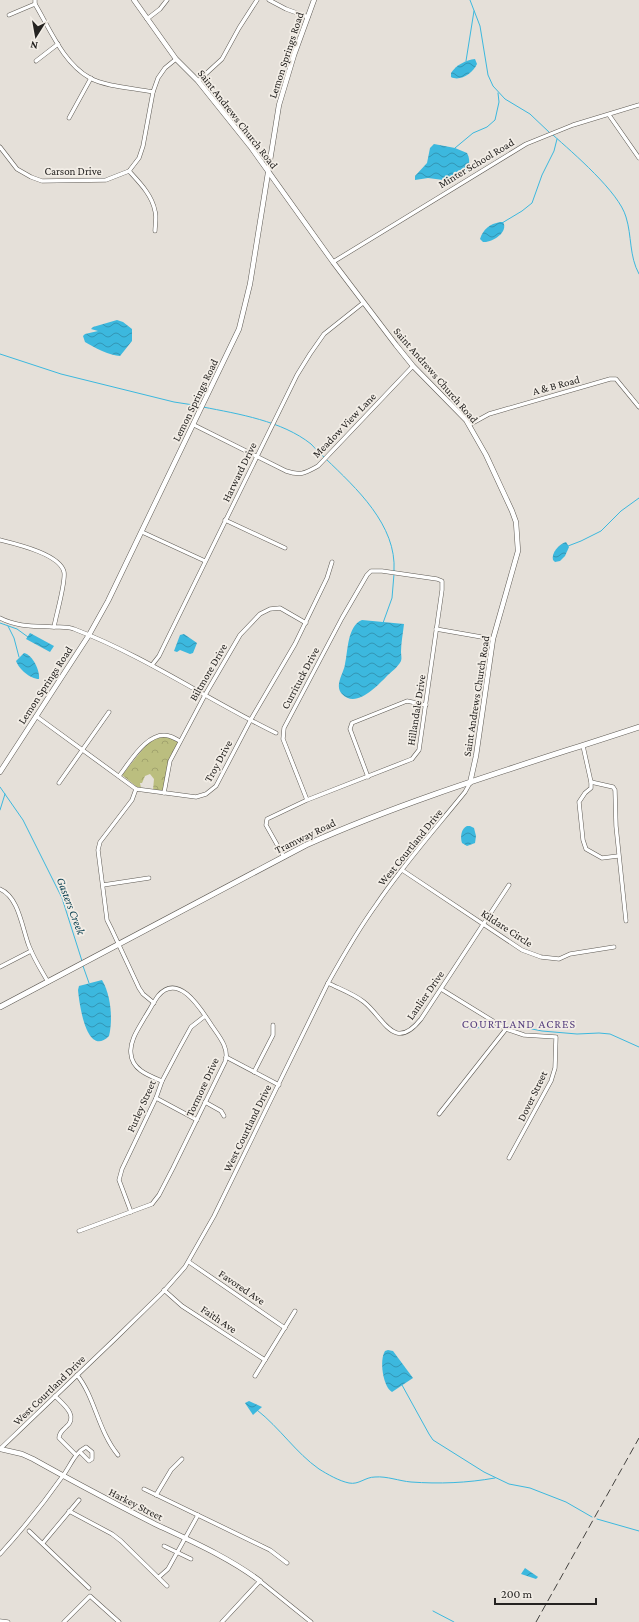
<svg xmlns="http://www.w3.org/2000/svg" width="639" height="1622" font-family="'Crimson Pro',serif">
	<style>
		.park { fill: url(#park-crowns) }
		.water { fill: url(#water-waves) }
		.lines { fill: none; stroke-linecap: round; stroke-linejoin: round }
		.stream { stroke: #3cb8de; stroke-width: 1 }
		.minor-casing { stroke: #5f5b55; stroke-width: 4.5 }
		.tertiary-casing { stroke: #5f5b55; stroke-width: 5.5 }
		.secondary-casing { stroke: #5f5b55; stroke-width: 6 }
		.minor { stroke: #fff; stroke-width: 3.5 }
		.tertiary { stroke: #fff; stroke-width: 4.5 }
		.secondary { stroke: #fff; stroke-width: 5 }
		.rail { stroke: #454340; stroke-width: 1; stroke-dasharray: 8 4; stroke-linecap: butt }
		.labels { text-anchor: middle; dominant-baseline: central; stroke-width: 3.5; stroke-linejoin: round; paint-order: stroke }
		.street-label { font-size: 11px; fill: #252321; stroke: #f2ede6 }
		.water-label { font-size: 12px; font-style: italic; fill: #114555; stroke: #f2ede6 }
		.neighbourhood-label { font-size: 12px; letter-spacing: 1px; fill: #594380; stroke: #f2ede6 }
	</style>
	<defs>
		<pattern id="park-crowns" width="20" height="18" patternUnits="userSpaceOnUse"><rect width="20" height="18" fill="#bbbe7f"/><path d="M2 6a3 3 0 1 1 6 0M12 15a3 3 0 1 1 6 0" fill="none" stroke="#a1a36d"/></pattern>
		<pattern id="water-waves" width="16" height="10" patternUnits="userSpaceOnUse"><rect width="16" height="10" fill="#3cb8de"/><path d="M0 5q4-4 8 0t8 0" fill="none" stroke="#3295b4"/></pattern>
	</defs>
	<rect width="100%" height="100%" fill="#e5e0d9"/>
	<path class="park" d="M157,737H168L178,742L167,767L163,792L153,790L154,779L150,774L145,776L142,783H140L141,788L137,787L122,775L147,744Z"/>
	<g class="water">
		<path d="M475,59L477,64C473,73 460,82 451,77V73C456,65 466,60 475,59Z"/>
		<path d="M434,144L455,148L467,153C472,162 468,171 461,178L451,181L428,178L415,180V176L427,163L430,148Z"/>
		<path d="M500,222H503C509,232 492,243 483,242L480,239C483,229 490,224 500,222Z"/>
		<path d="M117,320L123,322L132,329V341L120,356C111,356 93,347 85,342L83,336L85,334L98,331L91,329L93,327Z"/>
		<path d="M566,542L569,547L565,556L560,561L555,562L553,560C551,553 559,544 566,542Z"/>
		<path d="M362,620L404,624C403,633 401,643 401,652C401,655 402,658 401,661C398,667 391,672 386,677C377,686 356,709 342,694C334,685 344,673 345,664C348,652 347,626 362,620Z"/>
		<path d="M30,633L54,646L50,652L26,639Z"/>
		<path d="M184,634L197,643L193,653L190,654L180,650L177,652L174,651L180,635Z"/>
		<path d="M24,653C33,655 40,671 39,679C30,679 19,669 16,661Z"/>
		<path d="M467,826H470L474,828L476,836L475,843L467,846L462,843C460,837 461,829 467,826Z"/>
		<path d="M102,980C111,995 113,1020 109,1036C86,1059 79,1001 78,990L79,986Z"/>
		<path d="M388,1350L393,1351L413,1378L392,1392C383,1387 379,1360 385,1351Z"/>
		<path d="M249,1401L262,1407L253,1415L245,1403Z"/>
		<path d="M525,1568L538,1577L536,1579L521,1574Z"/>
	</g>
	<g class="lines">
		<g class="stream">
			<path d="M470,0L480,26L488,75L493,86L505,99L530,114L550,133"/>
			<path d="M466,61L474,11"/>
			<path d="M553,135C573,153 619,192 626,217C632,236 629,256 639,274"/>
			<path d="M455,148L473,133L487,127L495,120L499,102L498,93"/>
			<path d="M502,223L522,211L532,203L542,175L554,151L557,139"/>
			<path d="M0,354L61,374L174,402L200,406"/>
			<path d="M203,407C239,414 282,421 311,444C315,448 319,453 324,457"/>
			<path d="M326,459C356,488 397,525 394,571"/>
			<path d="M568,546L581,541L601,531L621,511L639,498"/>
			<path d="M0,623L17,629L28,637"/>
			<path d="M383,623L392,598L394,574"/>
			<path d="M8,626L14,638L19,657"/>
			<path d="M0,787L23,820L62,898L82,961"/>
			<path d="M0,810L5,794"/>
			<path d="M83,966L89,983"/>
			<path d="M503,1026L512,1025L542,1031L577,1034L599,1033L610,1034L639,1047"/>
			<path d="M469,1028L500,1027"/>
			<path d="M402,1385L429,1434L433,1440L484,1472L509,1484L530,1488L566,1502L592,1517"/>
			<path d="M257,1410C280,1428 296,1453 319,1469C327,1474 339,1481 349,1483C359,1485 365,1477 375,1477C387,1476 399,1481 411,1482C439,1484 467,1483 495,1478"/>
			<path d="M597,1519L639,1531"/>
			<path d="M433,1611L454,1622"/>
		</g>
		<g class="minor-casing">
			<g id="minor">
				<path d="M35,0V4C50,29 63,63 90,78C107,87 134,88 153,92"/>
				<path d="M269,0L286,9L308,17"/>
				<path d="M9,15L35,4"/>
				<path d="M147,19L160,9L167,0"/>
				<path d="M36,61L58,44"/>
				<path d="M198,81L222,59L239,28L257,0"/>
				<path d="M609,115L639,158"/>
				<path d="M69,118L91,78"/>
				<path d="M0,147L17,169L31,177L42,181L106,180L129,171L139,158L143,146L153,92L158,78L165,68L176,59"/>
				<path d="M129,171C140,183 152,195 155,211C157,217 155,225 155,231"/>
				<path d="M333,262L526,144L573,125L639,105"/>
				<path d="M194,425L286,471C301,476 305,473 318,466L413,366"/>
				<path d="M469,425L489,414L610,379H616L639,407"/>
				<path d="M225,520L285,548"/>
				<path d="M142,532L205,561"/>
				<path d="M0,540C16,544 60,554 64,572C66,582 56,615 54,627"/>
				<path d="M0,618C17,627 35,626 53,627C60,627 67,626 74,629C145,656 208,700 276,733"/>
				<path d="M436,629L493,639"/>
				<path d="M152,665L159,656L297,375L310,354L324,334L363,303"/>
				<path d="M36,716L136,789L196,797L206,794L216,786L250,721L295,644L327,578L332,562"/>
				<path d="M583,746L591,782V788L585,793L579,802L583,840L586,849L602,858L618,856"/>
				<path d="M119,776C130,762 148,730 169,736C173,737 176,739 180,741"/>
				<path d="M368,777L350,729L352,723L407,701L426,705"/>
				<path d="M591,782L613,787L615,790L616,826L626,921"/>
				<path d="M59,783L109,712"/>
				<path d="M136,789L132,800L100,842L98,850L107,920L111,928L139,988L143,994L154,1003"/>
				<path d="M164,793L170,761L205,695L240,635L260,614L270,609L280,608L306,623"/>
				<path d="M284,857L266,825L267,819L307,800L412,759L419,750L442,590V581L437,579L382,571H371L367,575L342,618L284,728L283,739L307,800"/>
				<path d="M402,870L522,950L541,957L559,959L570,954L614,947"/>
				<path d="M103,885L149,878"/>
				<path d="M0,889C19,897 22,928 29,946C34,959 41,970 48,982"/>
				<path d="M0,967L31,951"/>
				<path d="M328,983C340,989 354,994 364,1002C384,1018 394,1053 421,1019L509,885"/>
				<path d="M441,989L506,1029L524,1035L556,1037L555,1068L551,1081L509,1158"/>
				<path d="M226,1057L279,1085"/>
				<path d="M254,1072L273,1035V1025"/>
				<path d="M156,1098L197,1120"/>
				<path d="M205,1102L221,1111L224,1116"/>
				<path d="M439,1114L506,1029"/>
				<path d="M131,1212L119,1180L122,1169L156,1098L162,1081L180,1047L191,1027L205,1016"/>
				<path d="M79,1231L152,1204L159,1195L173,1168L225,1062C230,1049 219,1036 212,1026C202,1011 179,971 158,996C153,1003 149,1011 145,1017C139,1028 129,1041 131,1054C132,1070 150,1076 162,1081"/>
				<path d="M189,1262L285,1328"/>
				<path d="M164,1290L182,1306L265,1360"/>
				<path d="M77,1375C95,1397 98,1431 118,1455"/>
				<path d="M255,1376L295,1311"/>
				<path d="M55,1396C64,1405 79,1416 66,1427C62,1431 59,1433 59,1438L76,1455"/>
				<path d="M0,1449L116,1338L163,1292L185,1267L214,1216L328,983C343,956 358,930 376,905C403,865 435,829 465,792L470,783"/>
				<path d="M144,1489L270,1550L287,1563"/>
				<path d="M156,1495L171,1470L182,1459"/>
				<path d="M69,1511L112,1534L121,1541L167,1586"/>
				<path d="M29,1531L89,1588"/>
				<path d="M43,1543L79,1500"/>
				<path d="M164,1546L191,1559"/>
				<path d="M0,1554C22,1530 43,1504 62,1477C70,1467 74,1453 86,1447L92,1452V1459L89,1461L80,1452"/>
				<path d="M159,1577L168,1569L198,1515"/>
				<path d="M0,1621L8,1622"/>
				<path d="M64,1622L90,1596L119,1622"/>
				<path d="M222,1622L260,1581L311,1622"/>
			</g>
		</g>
		<g class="tertiary-casing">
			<g id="tertiary">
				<path d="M134,0L176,59L198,81L250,146L333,262L396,345L413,366L466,420L486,455L512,511L516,522L518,551L493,639L476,756L470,783"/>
				<path d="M0,772L89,635L108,601L239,329L250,284L279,105L294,55L314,0"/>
				<path d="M0,1449L22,1454L33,1459C74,1482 114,1503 155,1524C191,1541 228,1557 260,1581"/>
			</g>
		</g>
		<g class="secondary-casing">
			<path id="secondary" d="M0,1007L306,845C413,797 527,764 639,727"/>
		</g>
		<use href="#minor" class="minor"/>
		<use href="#tertiary" class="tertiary"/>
		<use href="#secondary" class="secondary"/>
		<path class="rail" d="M536,1622L639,1438"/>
	</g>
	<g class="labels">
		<g class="street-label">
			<text transform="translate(286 55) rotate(-72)">Lemon Springs Road</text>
			<text transform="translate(238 119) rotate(52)">Saint Andrews Church Road</text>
			<text transform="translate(476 163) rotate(-31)">Minter School Road</text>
			<text x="73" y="171">Carson Drive</text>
			<text transform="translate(436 375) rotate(49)">Saint Andrews Church Road</text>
			<text transform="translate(556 385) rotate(-15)">A &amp; B Road</text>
			<text transform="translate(195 400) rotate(-64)">Lemon Springs Road</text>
			<text transform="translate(344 425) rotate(-46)">Meadow View Lane</text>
			<text transform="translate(239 472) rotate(-64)">Harward Drive</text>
			<text transform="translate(208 672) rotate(-60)">Biltmore Drive</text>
			<text transform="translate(300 678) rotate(-62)">Currituck Drive</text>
			<text transform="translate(45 685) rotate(-57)">Lemon Springs Road</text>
			<text transform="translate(476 696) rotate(-81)">Saint Andrews Church Road</text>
			<text transform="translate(416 710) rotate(-81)">Hillandale Drive</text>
			<text transform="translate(218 761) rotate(-61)">Troy Drive</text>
			<text transform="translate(305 836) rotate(-26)">Tramway Road</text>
			<text transform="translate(410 847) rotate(-51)">West Courtland Drive</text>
			<text transform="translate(507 928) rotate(33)">Kildare Circle</text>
			<text transform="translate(425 995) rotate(-55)">Lanlier Drive</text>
			<text transform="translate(202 1087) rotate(-65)">Tormore Drive</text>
			<text transform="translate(532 1096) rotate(-64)">Dover Street</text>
			<text transform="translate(141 1106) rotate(-66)">Furley Street</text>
			<text transform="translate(247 1128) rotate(-64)">West Courtland Drive</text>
			<text transform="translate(242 1287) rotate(34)">Favored Ave</text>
			<text transform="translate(219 1319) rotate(34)">Faith Ave</text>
			<text transform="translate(49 1390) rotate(-44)">West Courtland Drive</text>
			<text transform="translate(136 1504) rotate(27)">Harkey Street</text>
		</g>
		<g class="water-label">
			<text transform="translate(71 906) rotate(69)">Gasters Creek</text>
		</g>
		<g class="neighbourhood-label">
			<text x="519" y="1024">COURTLAND ACRES</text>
		</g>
	</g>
	<g transform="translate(36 36) rotate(191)" stroke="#f2ede6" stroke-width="3" paint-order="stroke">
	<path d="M0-3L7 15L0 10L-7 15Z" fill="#252321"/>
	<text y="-6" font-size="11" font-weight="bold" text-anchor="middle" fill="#252321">N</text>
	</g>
	<path d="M495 1598v6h101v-6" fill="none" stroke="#252321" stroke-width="2"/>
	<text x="501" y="1598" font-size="12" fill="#252321" stroke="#f2ede6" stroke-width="3" paint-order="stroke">200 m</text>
</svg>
